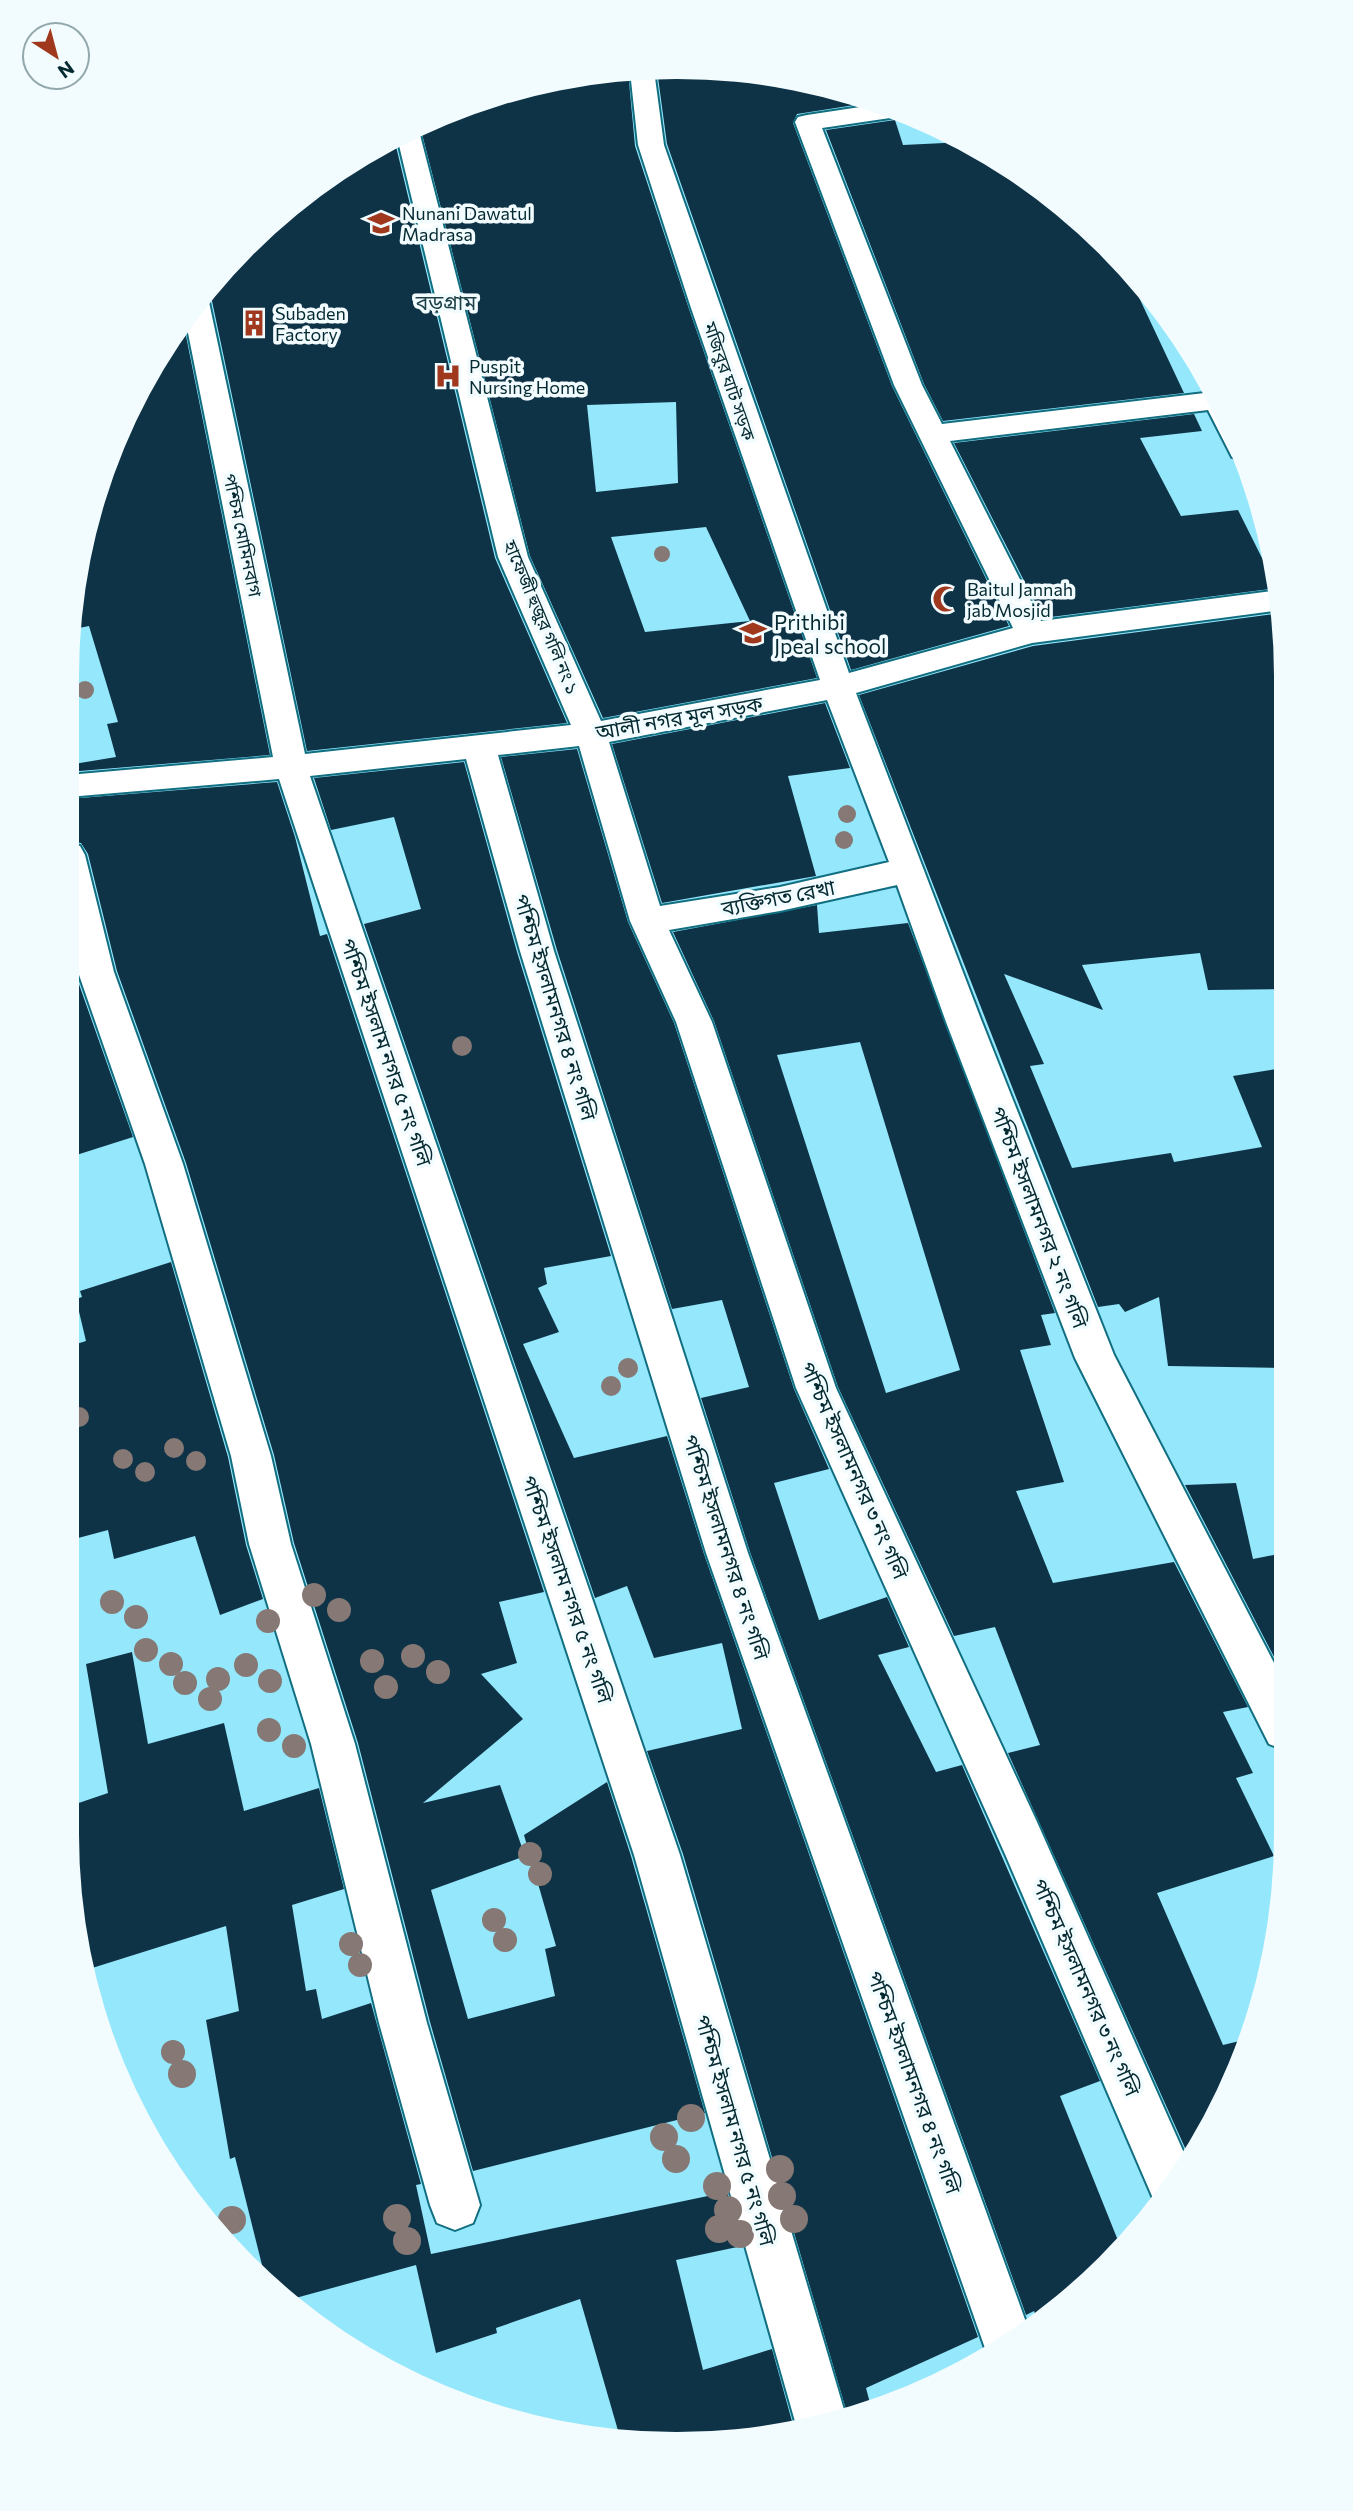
<svg xmlns="http://www.w3.org/2000/svg" width="1353" height="2511" font-family="Commissioner,'Noto Sans Bengali',sans-serif">
	<style>
		.building { fill: #0f3346; fill-rule: evenodd }
		.lines { fill: none; stroke-linecap: round; stroke-linejoin: round }
		.minor-casing { stroke: #116f81; stroke-width: 4 }
		.minor { fill: #fff; fill-rule: evenodd }
		.tree { fill: #867874 }
		.labels { text-anchor: middle; dominant-baseline: central; stroke-width: 7; stroke-linejoin: round; paint-order: stroke }
		.far-poi-label { font-size: 18px; fill: #042930; stroke: #f2fcfe; text-anchor: start }
		.far-street-label { font-size: 18px; fill: #042930; stroke: #f2fcfe }
		.far-quarter-label { font-size: 21px; fill: #1c3e46; stroke: #f2fcfe }
		.poi-label { font-size: 21px; fill: #042930; stroke: #f2fcfe; text-anchor: start }
		.street-label { font-size: 21px; fill: #042930; stroke: #f2fcfe }
	</style>
	<rect width="100%" height="100%" fill="#95e7fc"/>
	<g class="building">
		<path d="M717,68L747,73L750,82L796,81L835,87L874,102L797,114L793,123L892,386L1009,626L851,670L667,144L657,70Z"/>
		<path d="M628,71L635,146L689,309L817,678L603,718L530,556L420,126L481,99L597,72ZM676,402L678,483L596,492L587,405ZM706,527L750,621L645,632L611,537Z"/>
		<path d="M895,120L903,145L965,142L1078,217L1128,274L1184,393L943,421L924,384L826,130Z"/>
		<path d="M394,138L495,558L567,723L307,751L212,301L203,294L275,218L372,148Z"/>
		<path d="M183,321L270,755L68,772V765L116,757L107,724L118,722L89,626L69,630L87,519L129,407Z"/>
		<path d="M1194,414L1202,431L1140,438L1181,516L1238,510L1277,588L1043,618L954,443Z"/>
		<path d="M1281,613L1282,989L1208,990L1200,953L1082,965L1103,1010L1004,974L1044,1064L1030,1066L1072,1168L1171,1153L1174,1162L1262,1147L1233,1076L1283,1068L1284,1368L1168,1366L1159,1297L1125,1312L1119,1304L1098,1307L859,695L1033,646Z"/>
		<path d="M825,703L850,768L788,776L816,876L662,903L612,744Z"/>
		<path d="M577,749L628,922L674,1023L794,1389L829,1469L774,1483L819,1620L887,1597L909,1647L878,1655L936,1772L962,1765L1100,2081L1060,2096L1121,2248L1079,2293L1037,2319L1034,2311L1026,2315L750,1552L701,1398L749,1387L722,1300L672,1309L557,950L501,757Z"/>
		<path d="M464,762L517,952L611,1256L544,1268L547,1284L538,1288L559,1332L523,1344L574,1458L667,1436L704,1554L978,2337L866,2388L871,2407L847,2413L683,1854L647,1751L742,1729L722,1643L654,1658L627,1586L595,1598L364,924L421,909L394,817L331,830L314,778Z"/>
		<path d="M277,782L295,837L320,936L327,934L544,1592L499,1602L517,1663L481,1674L523,1719L423,1803L500,1785L525,1856L431,1890L468,2019L555,1996L545,1949L556,1946L524,1835L607,1782L631,1856L705,2113L473,2171L430,2022L358,1743L294,1543L274,1455L186,1163L117,971L88,854L81,843L68,841V799Z"/>
		<path d="M817,905L819,933L908,923L1055,1313L1041,1315L1051,1345L1020,1350L1064,1482L1016,1491L1053,1583L1174,1562L1248,1707L1223,1712L1253,1773L1236,1778L1274,1856L1157,1893L1223,2045L1248,2039L1223,2105L1190,2159L1008,1753L1040,1745L995,1627L954,1636L838,1387L714,1021L673,932ZM860,1042L960,1370L886,1393L777,1055Z"/>
		<path d="M67,938L75,973L133,1137L67,1158Z"/>
		<path d="M171,1262L228,1457L246,1545L263,1599L220,1615L195,1536L114,1559L108,1530L67,1541V1347L86,1341L76,1299L82,1297L80,1291Z"/>
		<path d="M1236,1483L1253,1559L1284,1553L1285,1678L1185,1485Z"/>
		<path d="M132,1652L148,1744L224,1723L244,1811L319,1788L344,1889L292,1905L306,1991L316,1989L322,2019L371,2003L421,2184L416,2185L431,2254L727,2192L742,2246L676,2260L703,2370L772,2349L793,2425L718,2443L619,2434L580,2299L496,2328L497,2333L436,2353L416,2265L292,2299L264,2273L235,2157L230,2159L206,2020L239,2011L226,1926L89,1969L66,1835L67,1807L108,1793L86,1664Z"/>
	</g>
	<g class="lines">
		<g class="minor-casing">
			<g id="minor">
				<path d="M654,70L664,145L849,673L1013,628L894,385L795,122L798,117L807,115L880,104L901,113L899,116L890,118L822,128L922,385L942,424L1213,392L1240,443L1244,459L1232,457L1208,410L950,441L1041,621L1280,590L1281,610L1032,643L856,693L982,1022L1114,1355L1285,1684V1750L1269,1744L1075,1358L946,1022L897,885L780,911L669,930L712,1022L836,1388L1037,1822L1188,2162L1161,2205L1155,2203L1005,1854L796,1388L676,1022L630,921L579,746L498,755L554,951L748,1553L1027,2325L986,2351L706,1553L520,951L466,759L310,776L680,1855L845,2413L796,2425L634,1855L279,779L68,797V775L273,757L185,318L202,296L209,302L305,754L571,725L498,557L397,137L418,127L528,557L601,721L820,680L691,308L638,145L630,71ZM827,700L889,862L780,887L660,906L609,742Z"/>
				<path d="M68,843L80,846L85,855L114,972L183,1164L271,1456L291,1544L355,1744L427,2023L480,2205L473,2223L455,2230L437,2223L430,2205L379,2023L311,1744L249,1544L231,1456L145,1164L78,972L67,925Z"/>
			</g>
		</g>
		<use href="#minor" class="minor"/>
	</g>
	<g class="tree">
		<circle cx="662" cy="554" r="8"/>
		<circle cx="85" cy="690" r="9"/>
		<circle cx="847" cy="814" r="9"/>
		<circle cx="844" cy="840" r="9"/>
		<circle cx="462" cy="1046" r="10"/>
		<circle cx="628" cy="1368" r="10"/>
		<circle cx="611" cy="1386" r="10"/>
		<circle cx="79" cy="1417" r="10"/>
		<circle cx="174" cy="1448" r="10"/>
		<circle cx="123" cy="1459" r="10"/>
		<circle cx="196" cy="1461" r="10"/>
		<circle cx="145" cy="1472" r="10"/>
		<circle cx="314" cy="1595" r="12"/>
		<circle cx="112" cy="1602" r="12"/>
		<circle cx="339" cy="1610" r="12"/>
		<circle cx="136" cy="1617" r="12"/>
		<circle cx="268" cy="1621" r="12"/>
		<circle cx="146" cy="1650" r="12"/>
		<circle cx="413" cy="1656" r="12"/>
		<circle cx="372" cy="1661" r="12"/>
		<circle cx="171" cy="1664" r="12"/>
		<circle cx="246" cy="1665" r="12"/>
		<circle cx="438" cy="1672" r="12"/>
		<circle cx="218" cy="1679" r="12"/>
		<circle cx="270" cy="1681" r="12"/>
		<circle cx="185" cy="1683" r="12"/>
		<circle cx="386" cy="1687" r="12"/>
		<circle cx="210" cy="1699" r="12"/>
		<circle cx="269" cy="1730" r="12"/>
		<circle cx="294" cy="1746" r="12"/>
		<circle cx="530" cy="1854" r="12"/>
		<circle cx="540" cy="1874" r="12"/>
		<circle cx="494" cy="1920" r="12"/>
		<circle cx="505" cy="1940" r="12"/>
		<circle cx="351" cy="1944" r="12"/>
		<circle cx="360" cy="1965" r="12"/>
		<circle cx="173" cy="2052" r="12"/>
		<circle cx="182" cy="2074" r="14"/>
		<circle cx="691" cy="2118" r="14"/>
		<circle cx="664" cy="2137" r="14"/>
		<circle cx="676" cy="2159" r="14"/>
		<circle cx="780" cy="2169" r="14"/>
		<circle cx="717" cy="2186" r="14"/>
		<circle cx="782" cy="2196" r="14"/>
		<circle cx="728" cy="2210" r="14"/>
		<circle cx="397" cy="2218" r="14"/>
		<circle cx="794" cy="2219" r="14"/>
		<circle cx="232" cy="2220" r="14"/>
		<circle cx="719" cy="2229" r="14"/>
		<circle cx="740" cy="2234" r="14"/>
		<circle cx="407" cy="2241" r="14"/>
	</g>
	<defs>
		<g id="school-bare" transform="scale(2.1)"><path d="M0-5L7-2L0 1L-7-2ZM-4 1L0 2.5L4 1V4Q0 6-4 4Z" fill="#a0381d" stroke="#f2fcfe" stroke-width="2.5" paint-order="stroke"/></g>
		<g id="building-bare" transform="scale(2.1)"><path d="M-4-6H4V6H1V3H-1V6H-4ZM-2.5-4.3h1.7v1.8h-1.7ZM.8-4.3h1.7v1.8H.8ZM-2.5-1h1.7V.8h-1.7ZM.8-1h1.7V.8H.8Z" fill="#a0381d" stroke="#f2fcfe" stroke-width="2.5" paint-order="stroke"/></g>
		<g id="hospital-bare" transform="scale(2.1)"><path d="M-5-5h3v3.5h4V-5h3V5h-3V1.5h-4V5h-3Z" fill="#a0381d" stroke="#f2fcfe" stroke-width="2.5" paint-order="stroke"/></g>
		<g id="mosque-bare" transform="scale(2.1)"><path d="M3.5-4.9A6 6 0 1 0 3.5 4.9A5 5 0 1 1 3.5-4.9Z" fill="#a0381d" stroke="#f2fcfe" stroke-width="2.5" paint-order="stroke"/></g>
	</defs>
	<g fill-rule="evenodd">
		<use href="#school-bare" x="381" y="223"/>
		<use href="#building-bare" x="254" y="323"/>
		<use href="#hospital-bare" x="448" y="376"/>
		<use href="#mosque-bare" x="946" y="599"/>
		<use href="#school-bare" x="753" y="633"/>
	</g>
	<g class="labels">
		<g class="far-poi-label">
			<text x="402" y="213">Nunani Dawatul<tspan x="402" dy="21">Madrasa</tspan></text>
			<text x="275" y="313">Subaden<tspan x="275" dy="21">Factory</tspan></text>
			<text x="469" y="366">Puspit<tspan x="469" dy="21">Nursing Home</tspan></text>
			<text x="967" y="589">Baitul Jannah<tspan x="967" dy="21">jab Mosjid</tspan></text>
		</g>
		<g class="far-street-label">
			<text transform="translate(730 381) rotate(71)">মজিবুর ঘাট সড়ক</text>
			<text transform="translate(243 535) rotate(78)">পশ্চিম মোমিনবাগ</text>
			<text transform="translate(542 617) rotate(67)">হাফেজী হুজুর গলি নং ১</text>
		</g>
		<g class="far-quarter-label">
			<text x="446" y="301">বড়গ্রাম</text>
		</g>
		<g class="poi-label">
			<text x="774" y="621">Prithibi<tspan x="774" dy="24">Jpeal school</tspan></text>
		</g>
		<g class="street-label">
			<text transform="translate(679 717) rotate(-10)">আলী নগর মূল সড়ক</text>
			<text transform="translate(778 897) rotate(-11)">ব্যক্তিগত রেখা</text>
			<text transform="translate(556 1007) rotate(73)">পশ্চিম ইসলামনগর ৪ নং গলি</text>
			<text transform="translate(387 1052) rotate(71)">পশ্চিম ইসলাম নগর ৫ নং গলি</text>
			<text transform="translate(1040 1217) rotate(69)">পশ্চিম ইসলামনগর ২ নং গলি</text>
			<text transform="translate(855 1470) rotate(66)">পশ্চিম ইসলামনগর ৩ নং গলি</text>
			<text transform="translate(727 1547) rotate(72)">পশ্চিম ইসলামনগর ৪ নং গলি</text>
			<text transform="translate(568 1589) rotate(71)">পশ্চিম ইসলাম নগর ৫ নং গলি</text>
			<text transform="translate(1087 1987) rotate(66)">পশ্চিম ইসলামনগর ৩ নং গলি</text>
			<text transform="translate(915 2082) rotate(70)">পশ্চিম ইসলামনগর ৪ নং গলি</text>
			<text transform="translate(736 2130) rotate(74)">পশ্চিম ইসলাম নগর ৫ নং গলি</text>
		</g>
	</g>
	<path d="M0 0H1353V2511H0ZM676 79H677A597 597 0 0 1 1274 676V1835A597 597 0 0 1 677 2432H676A597 597 0 0 1 79 1835V676A597 597 0 0 1 676 79Z" fill="#f2fcfe" fill-rule="evenodd"/>
	<g transform="translate(56 56) rotate(144)"><circle r="33" fill="#f2fcfe" stroke="#93a8ac" stroke-width="2"/>
	<path d="M0-5L12 26L0 18L-12 26Z" fill="#a0381d"/>
	<text y="-10" font-size="19" font-weight="bold" text-anchor="middle" fill="#042930">N</text>
	</g>
</svg>
